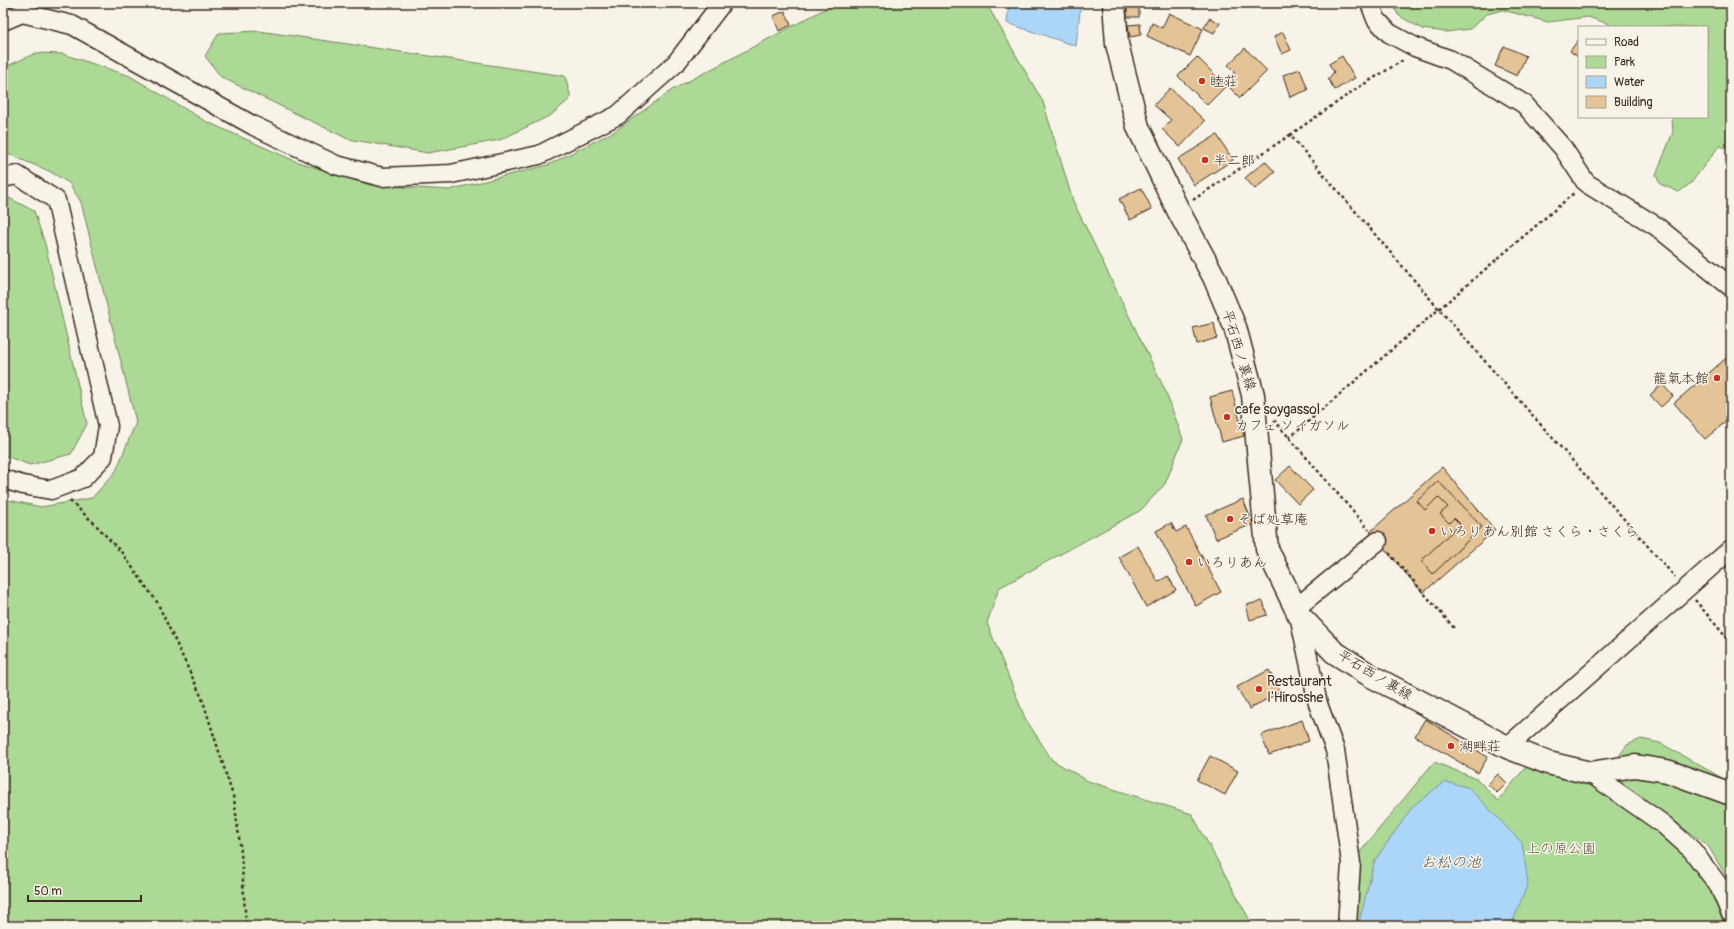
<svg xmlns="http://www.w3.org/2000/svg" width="1734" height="929" font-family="Pangolin,'Klee One',sans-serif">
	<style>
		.green { fill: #add997; stroke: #74825a }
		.water { fill: #acd6f7; stroke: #7f91a0 }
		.building { fill: #e4c396; stroke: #3b2a1e }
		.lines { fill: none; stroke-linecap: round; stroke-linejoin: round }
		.minor-casing { stroke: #3b2a1e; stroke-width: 21 }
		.secondary-casing { stroke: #3b2a1e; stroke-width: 25 }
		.path { stroke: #3b2a1e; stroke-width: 2.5; stroke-dasharray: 3 3; stroke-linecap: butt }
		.minor { stroke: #f7f3e8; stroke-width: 18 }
		.secondary { stroke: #f7f3e8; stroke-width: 22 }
		.poi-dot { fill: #c8321e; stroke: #f7f3e8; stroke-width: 1.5 }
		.labels { text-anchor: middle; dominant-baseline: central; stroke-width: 3; stroke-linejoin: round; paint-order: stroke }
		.poi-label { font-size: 14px; fill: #3b2a1e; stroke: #f7f3e8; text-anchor: start }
		.street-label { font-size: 14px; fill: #3b2a1e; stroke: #f7f3e8 }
		.park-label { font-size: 14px; fill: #58563c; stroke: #f7f3e8 }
		.water-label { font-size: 15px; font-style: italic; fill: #575554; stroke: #f7f3e8 }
	</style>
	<rect width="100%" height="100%" fill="#f7f3e8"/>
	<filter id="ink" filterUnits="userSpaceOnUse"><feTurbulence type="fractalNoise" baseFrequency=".025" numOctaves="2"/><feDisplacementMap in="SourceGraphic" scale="8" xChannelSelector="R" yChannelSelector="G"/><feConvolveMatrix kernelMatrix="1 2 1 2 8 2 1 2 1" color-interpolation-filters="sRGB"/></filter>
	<g filter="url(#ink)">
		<g class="green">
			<path d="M836,3H986L1043,102L1073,201L1165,390L1183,439L1165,484L1141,510L999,588L987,623L1025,718L1052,760L1088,781L1192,814L1253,926H3V499L41,507L92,498L116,471L136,422L81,202L69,183L49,171L3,152V68L36,53L63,54L130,76L205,121L295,161L370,185L449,190L548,165L615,131L672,90Z"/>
			<path d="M1393,3H1731V149L1719,146L1691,183L1679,192L1660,184L1656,175L1673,132L1672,117H1707V27H1610L1609,24L1588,17L1548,22L1503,10L1487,14L1470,29L1446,32L1422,29L1398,15Z"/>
			<path d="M259,31L565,76L571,98L551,115L500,140L428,153L348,139L221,77L205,56L219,33Z"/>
			<path d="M3,198H9L34,211L45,244L87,424L71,454L30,465L3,455Z"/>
			<path d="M1641,739L1660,743L1731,783V884L1708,846L1635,794L1621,782L1619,756L1627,745Z"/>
			<path d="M1434,762L1477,779L1498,801L1525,768L1548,763L1590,773L1663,824L1731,914V926H1347L1351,863Z"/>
		</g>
		<g class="water">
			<path d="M1009,3H1081L1076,46L1007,23Z"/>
			<path d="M1444,782L1468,787L1522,843L1528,883L1511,926H1360V918L1375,860L1413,806Z"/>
		</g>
		<g class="building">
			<rect x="1127" y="6" width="12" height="11"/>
			<path d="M785,11L791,25L779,31L773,16Z"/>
			<path d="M1169,13L1203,29L1190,56L1147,36L1152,23L1162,28Z"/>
			<path d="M1209,18L1220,23L1214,33L1204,28Z"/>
			<path d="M1140,24L1141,35L1130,37L1128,25Z"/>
			<path d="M1283,32L1291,50L1282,54L1274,37Z"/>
			<path d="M1579,39V58L1570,51Z"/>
			<path d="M1504,46L1526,56L1517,76L1495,66Z"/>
			<path d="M1245,48L1267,71L1240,98L1224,82L1235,72L1228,65Z"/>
			<path d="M1342,56L1355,78L1335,90L1328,79L1334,72L1329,64Z"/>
			<path d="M1197,57L1226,86L1207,105L1178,76Z"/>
			<path d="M1300,69L1308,90L1290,97L1283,75Z"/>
			<path d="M1170,88L1205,121L1180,147L1162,129L1171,120L1154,105Z"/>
			<path d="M1217,135L1233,160L1194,185L1178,159Z"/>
			<path d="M1265,161L1275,172L1255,189L1245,178Z"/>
			<path d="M1141,188L1152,209L1130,220L1119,199Z"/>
			<path d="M1214,323L1217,338L1197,344L1193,328Z"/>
			<path d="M1731,354V422L1729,419L1705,439L1674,403Z"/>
			<path d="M1662,384L1673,396L1661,407L1650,395Z"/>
			<path d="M1232,391L1244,436L1222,442L1210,397Z"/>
			<path d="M1290,466L1313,490L1298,504L1275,480Z"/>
			<path d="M1442,467L1495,530L1423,593L1370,532Z"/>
			<path d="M1438,481L1482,527L1433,574L1421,561L1460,524L1454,518L1449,523L1440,514L1448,507L1438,497L1425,510L1417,501Z"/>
			<path d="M1243,499L1253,524L1216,539L1206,515Z"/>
			<path d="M1171,523L1176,532L1186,527L1221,592L1196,606L1156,531Z"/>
			<path d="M1138,546L1158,582L1168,576L1176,590L1146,607L1119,557Z"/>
			<path d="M1263,601L1267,615L1250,620L1246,605Z"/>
			<path d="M1269,670L1280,692L1249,709L1237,687Z"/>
			<path d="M1425,719L1488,757L1478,773L1415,736Z"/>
			<path d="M1302,720L1309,741L1269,755L1261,735Z"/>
			<path d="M1210,756L1238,771L1225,795L1197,780Z"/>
			<path d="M1498,774L1507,783L1497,793L1488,784Z"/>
		</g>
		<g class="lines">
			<g class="minor-casing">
				<g id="minor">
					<path d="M1370,3L1376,19L1389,33L1415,47L1451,60L1524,104L1563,148L1586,183L1656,226L1731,287"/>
					<path d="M3,21L22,13L72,25L254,126L336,165L382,177L451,174L539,155L618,115L676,63L722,3"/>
					<path d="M3,178L17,175L56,200L108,426L103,457L83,478L51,490L23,485L3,479"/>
					<path d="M1296,608L1378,541"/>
					<path d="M1299,615L1318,704L1335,750L1351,863L1347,926"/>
					<path d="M1507,747L1731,549"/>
					<path d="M1590,773L1663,824L1692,850L1719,886L1731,914"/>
				</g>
			</g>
			<g class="secondary-casing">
				<path id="secondary" d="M1114,3L1117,44L1138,127L1178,210L1214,277L1235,327L1253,395L1267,549L1299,615L1334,652L1371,676L1507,747L1548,763L1590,773L1635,766L1667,771L1731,794"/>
			</g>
			<g class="path">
				<path d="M1290,135L1356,89L1405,59"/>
				<path d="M1193,200L1290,135L1438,308L1675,577"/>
				<path d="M1274,420L1369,530"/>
				<path d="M1289,438L1574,193"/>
				<path d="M70,501L94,523L122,553L157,602L202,698L234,799L241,852L246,926"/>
				<path d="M1389,553L1455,629"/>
				<path d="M1695,600L1731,643"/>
			</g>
			<use href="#minor" class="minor"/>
			<use href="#secondary" class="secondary"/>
		</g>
	</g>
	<g class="poi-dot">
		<circle cx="1202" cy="81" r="4"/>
		<circle cx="1205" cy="160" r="4"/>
		<circle cx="1717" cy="378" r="4"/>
		<circle cx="1227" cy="417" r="4"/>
		<circle cx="1230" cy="519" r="4"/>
		<circle cx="1432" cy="531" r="4"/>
		<circle cx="1189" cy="562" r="4"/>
		<circle cx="1259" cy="689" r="4"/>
		<circle cx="1451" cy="746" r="4"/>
	</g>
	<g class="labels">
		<g class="poi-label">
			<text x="1210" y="81">睦荘</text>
			<text x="1213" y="160">半二郎</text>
			<text x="1709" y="378" text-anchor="end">龍氣本館</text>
			<text x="1235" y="409">cafe soygassol<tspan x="1235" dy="16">カフェ ソイガソル</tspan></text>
			<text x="1238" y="519">そば処草庵</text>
			<text x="1440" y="531">いろりあん別館 さくら・さくら</text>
			<text x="1197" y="562">いろりあん</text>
			<text x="1267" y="681">Restaurant<tspan x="1267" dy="16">I'Hirosshe</tspan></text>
			<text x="1459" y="746">湖畔荘</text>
		</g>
		<g class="street-label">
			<text transform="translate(1239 350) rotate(73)">平石西ノ裏線</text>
			<text transform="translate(1375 675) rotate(31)">平石西ノ裏線</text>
		</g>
		<g class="park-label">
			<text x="1561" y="848">上の原公園</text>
		</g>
		<g class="water-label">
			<text x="1451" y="862">お松の池</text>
		</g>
	</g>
	<rect width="1734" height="929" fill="none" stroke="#f7f3e8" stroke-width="16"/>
	<rect x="8" y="8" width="1718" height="913" fill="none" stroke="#3b2a1e" stroke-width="1.5" filter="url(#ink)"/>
	<rect x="1578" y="26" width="130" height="92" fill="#f7f3e8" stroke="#aca397"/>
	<rect x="1586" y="39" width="20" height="6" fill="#f7f3e8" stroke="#aca397"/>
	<text x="1614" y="46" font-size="12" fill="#3b2a1e">Road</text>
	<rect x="1586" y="56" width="20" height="12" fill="#add997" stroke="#aca397"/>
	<text x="1614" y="66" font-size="12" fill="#3b2a1e">Park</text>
	<rect x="1586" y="76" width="20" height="12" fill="#acd6f7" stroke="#aca397"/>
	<text x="1614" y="86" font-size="12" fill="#3b2a1e">Water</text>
	<rect x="1586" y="96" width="20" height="12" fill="#e4c396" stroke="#aca397"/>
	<text x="1614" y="106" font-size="12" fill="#3b2a1e">Building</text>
	<path d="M28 895v6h113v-6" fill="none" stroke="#3b2a1e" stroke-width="2"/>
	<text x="34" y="895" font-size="12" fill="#3b2a1e" stroke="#f7f3e8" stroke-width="3" paint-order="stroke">50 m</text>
</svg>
